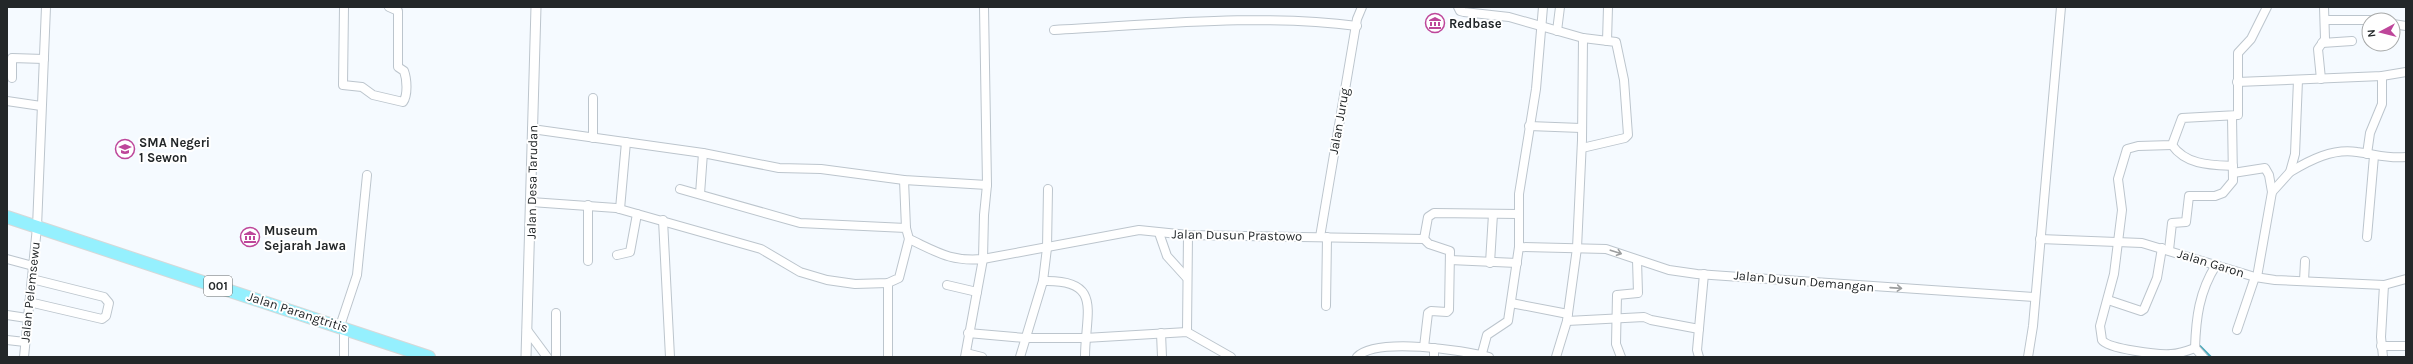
<svg xmlns="http://www.w3.org/2000/svg" width="2413" height="364" font-family="Karla,sans-serif">
	<style>
		.lines { fill: none; stroke-linecap: round; stroke-linejoin: round }
		.stream { stroke: #47a8b9; stroke-width: 2 }
		.minor-casing { stroke: #bcc5cd; stroke-width: 10 }
		.tertiary-casing { stroke: #bcc5cd; stroke-width: 11 }
		.primary-casing { stroke: #d7d8d8; stroke-width: 14 }
		.minor { stroke: #fff; stroke-width: 8 }
		.tertiary { stroke: #fff; stroke-width: 9 }
		.primary { stroke: #95f0fe; stroke-width: 12 }
		.oneway { stroke: #9c9e9f }
		.labels { text-anchor: middle; dominant-baseline: central; stroke-width: 4; stroke-linejoin: round; paint-order: stroke }
		.shield { fill: #fff; stroke: #656869; stroke-width: 1 }
		.shield-label { font-size: 12px; font-weight: bold; fill: #232729 }
		.poi-label { font-size: 13px; font-weight: bold; fill: #232729; stroke: #fff; text-anchor: start }
		.street-label { font-size: 13px; fill: #232729; stroke: #fff }
	</style>
	<rect width="100%" height="100%" fill="#f5faff"/>
	<g class="lines">
		<path class="stream" d="M2197,346H2200L2211,357"/>
		<g class="minor-casing">
			<g id="minor">
				<path d="M344,7L343,85L362,87L373,95L403,102C408,95 407,79 404,71L398,67V11L389,7"/>
				<path d="M1458,7L1460,11L1464,12L1509,17L1583,38L1616,42L1624,80L1628,135L1625,138L1582,148"/>
				<path d="M2325,20H2369"/>
				<path d="M2393,24L2406,26"/>
				<path d="M1054,30C1151,25 1261,13 1357,26"/>
				<path d="M1557,31L1560,7"/>
				<path d="M1607,41L1608,7"/>
				<path d="M2322,43L2352,41"/>
				<path d="M12,78V58L44,59"/>
				<path d="M2321,79L2318,49L2325,39L2324,7"/>
				<path d="M2237,82L2382,76L2406,72"/>
				<path d="M7,101L41,106"/>
				<path d="M1529,126L1581,128"/>
				<path d="M532,129L703,153L779,168L821,169L904,180L987,185"/>
				<path d="M593,138V98"/>
				<path d="M2172,145C2186,165 2210,165 2233,166"/>
				<path d="M2367,154L2370,133L2382,104V76"/>
				<path d="M2290,172C2310,160 2333,148 2357,152C2375,154 2387,159 2406,157"/>
				<path d="M2233,173L2265,168L2269,175L2272,192"/>
				<path d="M904,180L906,228"/>
				<path d="M700,194L703,153"/>
				<path d="M531,202L616,208L761,249L800,272L827,280L855,284L888,283L899,278L909,239L906,228L800,223L680,189"/>
				<path d="M620,209L626,142"/>
				<path d="M663,220L670,357"/>
				<path d="M1159,233L1167,256L1186,277"/>
				<path d="M1320,237L1357,19L1362,7"/>
				<path d="M2367,237L2374,156"/>
				<path d="M909,239C937,252 951,262 983,259L1139,230L1188,235L1424,239L1428,217L1434,213L1518,214"/>
				<path d="M1424,239L1429,244L1450,251L1449,310L1447,312L1431,311L1428,313L1424,347"/>
				<path d="M2040,239L2142,243L2255,277L2275,280L2384,285L2406,279"/>
				<path d="M1519,247L1606,249L1669,270L1697,274L2034,297"/>
				<path d="M2169,250L2172,223L2186,222L2189,196H2215L2223,193L2233,181L2232,116"/>
				<path d="M617,255L630,252L637,214"/>
				<path d="M7,259L33,266"/>
				<path d="M1450,260L1517,263"/>
				<path d="M588,261V205"/>
				<path d="M1490,263L1493,214"/>
				<path d="M2257,277L2272,192L2290,172L2295,154L2298,80"/>
				<path d="M1043,281C1104,279 1085,313 1085,357"/>
				<path d="M2304,281L2305,261"/>
				<path d="M888,283V357"/>
				<path d="M947,285L977,292"/>
				<path d="M2108,300L2141,311L2144,309L2157,278L2162,248"/>
				<path d="M29,302L102,319L106,316L109,303L104,297L32,279"/>
				<path d="M1511,303L1568,314"/>
				<path d="M1326,306L1327,237"/>
				<path d="M7,315L27,318"/>
				<path d="M1567,321L1644,317L1651,320L1699,329"/>
				<path d="M340,326L357,275L367,175"/>
				<path d="M344,327V357"/>
				<path d="M527,330L547,357"/>
				<path d="M2237,330L2255,277"/>
				<path d="M1187,332L1188,235"/>
				<path d="M968,333L1025,338H1085L1187,332L1231,357"/>
				<path d="M1161,333L1162,357"/>
				<path d="M7,340L25,342"/>
				<path d="M2381,346H2406"/>
				<path d="M1434,348V357"/>
				<path d="M2195,348C2187,351 2179,354 2171,354C2159,355 2108,349 2102,340L2100,326L2114,274L2122,210L2118,179L2127,149L2138,146L2172,145L2182,118L2238,115V53L2251,39L2267,7"/>
				<path d="M966,353L982,357"/>
				<path d="M24,357L37,227L46,7"/>
				<path d="M556,357V313"/>
				<path d="M965,357L983,259L984,215L987,185L984,7"/>
				<path d="M1020,357L1043,281L1047,248L1048,189"/>
				<path d="M1357,357C1376,337 1463,350 1489,357"/>
				<path d="M1481,357L1487,335L1508,321L1519,247V194L1536,89L1543,7"/>
				<path d="M1556,357L1567,321L1577,248L1582,140L1583,38"/>
				<path d="M1621,357L1616,344L1617,295L1638,293L1637,260"/>
				<path d="M1699,357L1697,350L1704,274"/>
				<path d="M2028,357L2033,326L2061,7"/>
				<path d="M2203,357L2195,348C2196,318 2199,292 2216,265"/>
				<path d="M2383,357L2381,337L2384,285"/>
			</g>
		</g>
		<g class="tertiary-casing">
			<path id="tertiary" d="M526,357L536,7"/>
		</g>
		<g class="primary-casing">
			<path id="primary" d="M7,217L429,357"/>
		</g>
		<use href="#minor" class="minor"/>
		<use href="#tertiary" class="tertiary"/>
		<use href="#primary" class="primary"/>
	</g>
	<defs><path id="oneway-shaft" d="M-6 0H5M1.5-3L5.5 0L1.5 3" fill="none" stroke-width="1.6" stroke-linecap="round" stroke-linejoin="round"/></defs>
	<g class="oneway">
		<use href="#oneway-shaft" transform="translate(1616 252) rotate(18)"/>
		<use href="#oneway-shaft" transform="translate(1896 288) rotate(4)"/>
	</g>
	<defs>
		<g id="museum-ring" transform="scale(1)"><circle r="9.5" fill="#fff" stroke="#be469a" stroke-width="1.5"/><path d="M0-6L6-3V-2H-6V-3ZM-5-1h2V3h-2ZM-1-1h2V3h-2ZM3-1h2V3H3ZM-6 4H6V6H-6Z" fill="#be469a"/></g>
		<g id="school-ring" transform="scale(1)"><circle r="9.5" fill="#fff" stroke="#be469a" stroke-width="1.5"/><path d="M0-5L7-2L0 1L-7-2ZM-4 1L0 2.5L4 1V4Q0 6-4 4Z" fill="#be469a"/></g>
	</defs>
	<g fill-rule="evenodd">
		<use href="#museum-ring" x="1435" y="23"/>
		<use href="#school-ring" x="125" y="149"/>
		<use href="#museum-ring" x="250" y="237"/>
	</g>
	<g class="labels">
		<rect class="shield" x="204" y="276" width="28" height="20" rx="3"/>
		<g class="shield-label">
			<text x="218" y="286">001</text>
		</g>
		<g class="poi-label">
			<text x="1449" y="23">Redbase</text>
			<text x="139" y="142">SMA Negeri<tspan x="139" dy="15">1 Sewon</tspan></text>
			<text x="264" y="230">Museum<tspan x="264" dy="15">Sejarah Jawa</tspan></text>
		</g>
		<g class="street-label">
			<text transform="translate(1339 121) rotate(-80)">Jalan Jurug</text>
			<text transform="translate(532 182) rotate(-89)">Jalan Desa Tarudan</text>
			<text transform="translate(1237 235) rotate(1)">Jalan Dusun Prastowo</text>
			<text transform="translate(2211 263) rotate(17)">Jalan Garon</text>
			<text transform="translate(1804 281) rotate(5)">Jalan Dusun Demangan</text>
			<text transform="translate(30 292) rotate(-84)">Jalan Pelemsewu</text>
			<text transform="translate(298 312) rotate(18)">Jalan Parangtritis</text>
		</g>
	</g>
	<rect width="2413" height="364" fill="none" stroke="#232729" stroke-width="16"/>
	<g transform="translate(2381 32) rotate(263)"><circle r="19" fill="#ffffff" stroke="#a7a9a9"/>
	<path d="M0-3L7 15L0 10L-7 15Z" fill="#be469a"/>
	<text y="-6" font-size="11" font-weight="bold" text-anchor="middle" fill="#232729">N</text>
	</g>
</svg>
